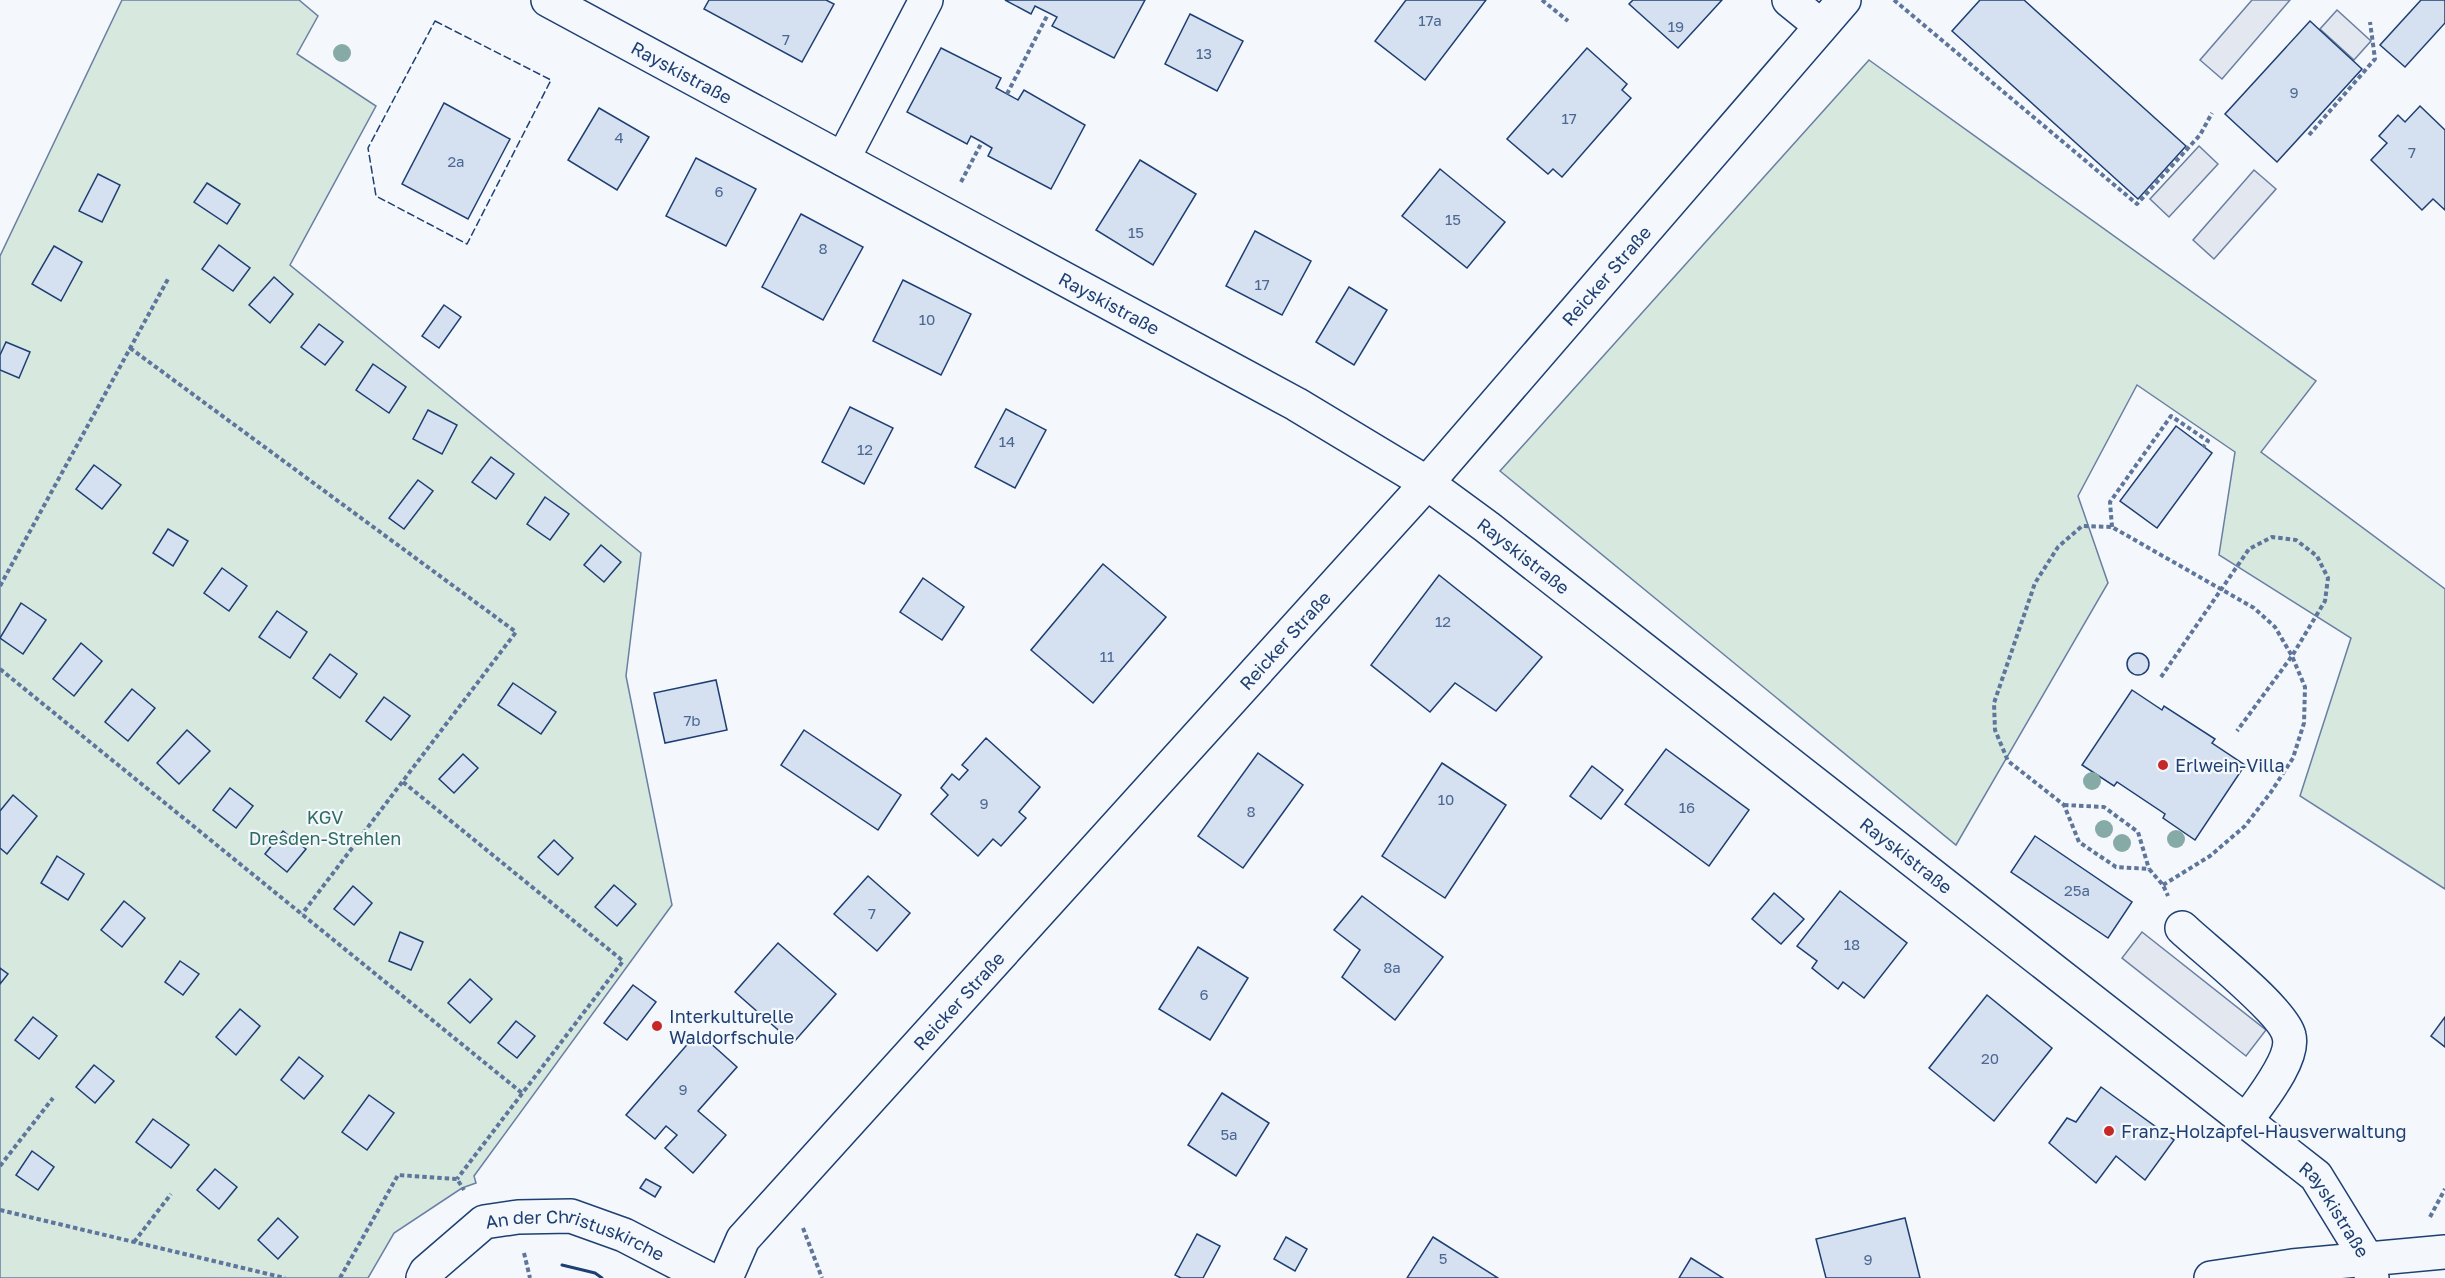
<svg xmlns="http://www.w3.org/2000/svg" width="2445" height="1278" font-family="'Golos Text',sans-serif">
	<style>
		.green { fill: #d7e8df; stroke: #687fa3; stroke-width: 1.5 }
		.parking { fill: #e3e8f0; stroke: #687fa3; stroke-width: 1.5 }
		.building { fill: #d5e0f0; stroke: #1d3f73; stroke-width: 1.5 }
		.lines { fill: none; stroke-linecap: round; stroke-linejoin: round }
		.minor-casing { stroke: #1d3f73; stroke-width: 36 }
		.path { stroke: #5e769c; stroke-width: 4; stroke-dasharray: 4.5 3; stroke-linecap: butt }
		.minor { stroke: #f4f7fb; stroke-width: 33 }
		.fence { stroke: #1d3f73; stroke-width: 1.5; stroke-dasharray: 8 3; stroke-linecap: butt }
		.wall { stroke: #1d3f73; stroke-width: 3 }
		.tree { fill: #86aba6 }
		.poi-dot { fill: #c62828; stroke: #f4f7fb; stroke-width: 2 }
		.labels { text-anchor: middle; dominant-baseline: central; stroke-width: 4.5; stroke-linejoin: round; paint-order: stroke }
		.number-label { font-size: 15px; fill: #4b6792 }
		.street-label { font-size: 18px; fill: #1d3f73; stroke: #f4f7fb }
		.poi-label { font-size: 18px; fill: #1d3f73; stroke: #f4f7fb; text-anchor: start }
		.park-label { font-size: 18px; fill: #2c6c60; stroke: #f4f7fb }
	</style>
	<rect width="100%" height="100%" fill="#f4f7fb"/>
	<g class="green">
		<path d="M122,0H299L318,16L297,54L376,106L290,265L641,553L626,676L672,905L474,1176L476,1183L462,1188L394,1233L368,1278H0V256Z"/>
		<path d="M1869,60L2316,381L2261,452L2445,589V889L2300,796L2351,638L2219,555L2235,452L2137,385L2078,496L2108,583L1956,845L1500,471Z"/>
	</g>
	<g class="parking">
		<path d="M2252,0H2290L2222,79L2200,60Z"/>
		<path d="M2337,10L2371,41L2354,60L2320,29Z"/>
		<path d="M2199,146L2218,164L2169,217L2150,199Z"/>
		<path d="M2254,170L2276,189L2214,259L2193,240Z"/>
		<path d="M2142,932L2266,1030L2246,1056L2122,958Z"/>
	</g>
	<g class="building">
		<path d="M709,0H826L834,4L802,62L704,9Z"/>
		<path d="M1005,0H1145L1114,58L1052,26L1057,17L1035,6L1031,14Z"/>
		<path d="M1406,0H1486L1425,80L1375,41Z"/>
		<path d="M1633,0H1722L1678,48L1629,4Z"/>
		<path d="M1980,0H2024L2186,146L2138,199L1952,31Z"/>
		<path d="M2421,0H2445V23L2405,67L2380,45Z"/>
		<path d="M1190,14L1243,41L1217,91L1165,64Z"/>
		<path d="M2310,21L2362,69L2277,162L2225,114Z"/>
		<path d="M941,48L1001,78L996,88L1018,100L1024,90L1085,125L1051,189L988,156L992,148L982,142L971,136L967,144L907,112Z"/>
		<path d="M1587,48L1627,84L1622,90L1631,98L1562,177L1553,169L1548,174L1507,139Z"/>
		<path d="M444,103L510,139L468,219L402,184Z"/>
		<path d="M2420,106L2445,130V210L2433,199L2422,210L2371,160L2387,143L2379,136L2398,115L2405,122Z"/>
		<path d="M599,108L649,137L617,190L568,160Z"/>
		<path d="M696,158L756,189L726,246L666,216Z"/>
		<path d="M1140,160L1196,194L1153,265L1096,230Z"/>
		<path d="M1440,169L1505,222L1467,268L1402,216Z"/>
		<path d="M98,174L120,185L102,222L79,211Z"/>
		<path d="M207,183L240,204L227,224L194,202Z"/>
		<path d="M801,214L863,247L823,320L762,287Z"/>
		<path d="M1255,231L1311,261L1282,315L1226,286Z"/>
		<path d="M219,245L250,268L233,291L202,269Z"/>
		<path d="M54,246L82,262L61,301L32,284Z"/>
		<path d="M274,277L293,294L270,323L249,305Z"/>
		<path d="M903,280L971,314L941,375L873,341Z"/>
		<path d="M1349,287L1387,310L1354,365L1316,342Z"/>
		<path d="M444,305L461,317L439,348L422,336Z"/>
		<path d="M319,324L343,342L325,365L301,347Z"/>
		<path d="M6,342L30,352L19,378L0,370V355Z"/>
		<path d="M373,364L406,387L389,413L356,390Z"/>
		<path d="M850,407L893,428L864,484L822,462Z"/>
		<path d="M1006,409L1046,430L1015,488L975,467Z"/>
		<path d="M428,410L457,425L442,454L413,439Z"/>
		<path d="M2176,426L2212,453L2157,528L2120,501Z"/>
		<path d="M491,457L514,474L496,499L472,482Z"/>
		<path d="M94,465L121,485L102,509L76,489Z"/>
		<path d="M418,480L433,491L404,529L389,518Z"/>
		<path d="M545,497L569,514L550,540L527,524Z"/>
		<path d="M168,529L188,541L173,566L153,553Z"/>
		<path d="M601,545L621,562L604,582L584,565Z"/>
		<path d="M1103,564L1166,617L1093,703L1031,650Z"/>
		<path d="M222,568L247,586L229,611L204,593Z"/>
		<path d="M1439,575L1542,657L1496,711L1455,683L1430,712L1371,665Z"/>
		<path d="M923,578L964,607L942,640L900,612Z"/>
		<path d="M21,603L46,620L23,654L0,638Z"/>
		<path d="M277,611L307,632L290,658L259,637Z"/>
		<path d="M81,643L102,661L74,696L53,679Z"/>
		<circle cx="2138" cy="664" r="11"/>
		<path d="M330,654L357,674L340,698L313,678Z"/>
		<path d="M716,680L727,730L665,743L654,693Z"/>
		<path d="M513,683L556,712L541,734L498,705Z"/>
		<path d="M132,689L155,708L128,741L105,722Z"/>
		<path d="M2132,690L2162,710L2164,706L2215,739L2212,743L2245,765L2195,840L2163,818L2165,814L2117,782L2114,786L2082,765Z"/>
		<path d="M384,697L410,716L391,740L366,721Z"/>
		<path d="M187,730L210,751L179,784L157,763Z"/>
		<path d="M804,730L901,795L878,830L781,765Z"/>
		<path d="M986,738L1040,787L1019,812L1026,818L1001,846L993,839L978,856L931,814L948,795L941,788L952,774L959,780L968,770L962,765Z"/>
		<path d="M1666,749L1749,810L1709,866L1625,804Z"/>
		<path d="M1258,753L1303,785L1243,868L1198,836Z"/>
		<path d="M463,754L478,768L454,793L439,779Z"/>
		<path d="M1442,763L1506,805L1445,898L1382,856Z"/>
		<path d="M1592,766L1623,790L1601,819L1570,796Z"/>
		<path d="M230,788L253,806L236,828L213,810Z"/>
		<path d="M13,795L37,816L7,854L0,848V811Z"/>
		<path d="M283,831L306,849L287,872L265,854Z"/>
		<path d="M2035,836L2132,902L2108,938L2011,872Z"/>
		<path d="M554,840L573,858L558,875L538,857Z"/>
		<path d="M57,856L84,874L68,900L41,883Z"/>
		<path d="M868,876L910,913L877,951L834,914Z"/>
		<path d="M614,885L636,904L617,926L595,907Z"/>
		<path d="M353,886L372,903L354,925L334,909Z"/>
		<path d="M1840,891L1907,943L1864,998L1843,982L1838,989L1812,968L1817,961L1797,946Z"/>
		<path d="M1774,893L1804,919L1781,944L1752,919Z"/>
		<path d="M1362,896L1443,957L1395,1020L1342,977L1360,950L1334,930Z"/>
		<path d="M124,901L145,918L122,947L101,930Z"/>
		<path d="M400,932L423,942L411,970L389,961Z"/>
		<path d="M778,943L836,994L793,1043L735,992Z"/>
		<path d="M1198,947L1248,978L1210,1040L1159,1009Z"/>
		<path d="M180,961L199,974L183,995L165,982Z"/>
		<path d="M0,968L8,974L0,984Z"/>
		<path d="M470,979L492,999L470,1023L448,1003Z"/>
		<path d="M633,985L656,1002L627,1040L604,1023Z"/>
		<path d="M1987,995L2052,1048L1994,1121L1929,1068Z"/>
		<path d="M240,1009L260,1026L236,1055L216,1037Z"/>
		<path d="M33,1017L57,1036L39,1059L15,1040Z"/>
		<path d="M2445,1017V1047L2431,1036Z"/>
		<path d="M516,1021L535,1036L517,1058L498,1043Z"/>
		<path d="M698,1032L737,1067L698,1111L726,1135L693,1173L665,1148L677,1135L666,1126L655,1139L626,1115Z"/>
		<path d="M299,1057L323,1076L304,1099L281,1080Z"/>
		<path d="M94,1065L114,1081L95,1103L76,1087Z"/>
		<path d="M2101,1087L2174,1140L2145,1180L2116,1156L2096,1183L2049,1143L2067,1118L2076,1122Z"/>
		<path d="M1222,1093L1269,1123L1236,1176L1188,1145Z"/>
		<path d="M369,1095L394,1113L367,1150L342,1132Z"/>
		<path d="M153,1119L189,1145L171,1168L136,1142Z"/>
		<path d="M32,1151L54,1167L38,1190L16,1175Z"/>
		<path d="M215,1169L237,1187L219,1209L197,1190Z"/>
		<path d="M646,1179L661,1187L655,1197L640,1188Z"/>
		<path d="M278,1218L298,1237L278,1259L258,1240Z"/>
		<path d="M1905,1218L1920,1278H1826L1816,1239Z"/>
		<path d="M1197,1234L1220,1246L1203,1278H1181L1175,1275Z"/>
		<path d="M1286,1237L1307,1249L1295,1271L1274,1259Z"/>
		<path d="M1433,1237L1498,1278H1407Z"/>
		<path d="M1691,1258L1723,1278H1679Z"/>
	</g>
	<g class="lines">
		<g class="minor-casing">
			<g id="minor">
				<path id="s1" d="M548,0L1296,404L1427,483L1487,527L2316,1176L2367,1259L2372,1278"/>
				<path d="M1789,0L1821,26"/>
				<path d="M843,159L926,0"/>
				<path d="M2182,928C2204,949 2284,1011 2289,1036C2295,1059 2259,1102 2246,1121"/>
				<path id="s2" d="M423,1278L426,1272L484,1222L518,1217L571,1216L624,1235L707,1278"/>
				<path id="s3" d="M726,1278L743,1239L1427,483L1844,0"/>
				<path d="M2211,1278L2292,1266L2445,1252"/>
			</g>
		</g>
		<g class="path">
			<path d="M1542,0L1568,21"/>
			<path d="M1894,0L2137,204L2200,135L2212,113"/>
			<path d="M1007,94L1048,14"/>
			<path d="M2309,135L2375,59L2370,22"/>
			<path d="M961,182L982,142"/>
			<path d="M130,348L516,632L302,914"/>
			<path d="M2112,527L2110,502L2171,416L2208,441L2203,447"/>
			<path d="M0,586L168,279"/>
			<path d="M0,669L522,1093"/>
			<path d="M2161,677L2249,549L2272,537L2296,540L2317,556L2328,578L2325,601L2292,656L2237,731"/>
			<path d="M403,782L623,961L457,1179"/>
			<path d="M2064,805L2104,807L2138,832L2149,869"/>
			<path d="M2163,885L2210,856L2245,826L2271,792L2293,758L2304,723L2305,687L2292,656L2275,627L2254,608L2112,527L2082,526L2058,547L2035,583L1994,703L1995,730L2008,761L2064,805L2079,842L2116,867L2149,869L2163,885L2168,896"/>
			<path d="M0,1166L53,1098"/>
			<path d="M0,1210L285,1278"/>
			<path d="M2430,1217L2445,1189"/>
			<path d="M803,1228L822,1278"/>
			<path d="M134,1242L171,1194"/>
			<path d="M524,1253L530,1278"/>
			<path d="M340,1278L398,1175L457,1179L464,1190"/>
		</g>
		<use href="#minor" class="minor"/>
		<path class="fence" d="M435,21L551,80L467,244L376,196L368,148Z"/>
		<path class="wall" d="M562,1265L595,1273L602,1278"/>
	</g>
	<g class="tree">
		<circle cx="342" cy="53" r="9"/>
		<circle cx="2092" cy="781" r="9"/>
		<circle cx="2104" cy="829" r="9"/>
		<circle cx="2176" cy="839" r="9"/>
		<circle cx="2122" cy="843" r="9"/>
	</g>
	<g class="poi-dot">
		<circle cx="2163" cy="765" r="6"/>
		<circle cx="657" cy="1026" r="6"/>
		<circle cx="2109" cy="1131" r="6"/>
	</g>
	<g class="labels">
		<g class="number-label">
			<text x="1430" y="20">17a</text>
			<text x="1676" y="26">19</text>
			<text x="786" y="39">7</text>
			<text x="1204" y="53">13</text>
			<text x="2294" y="92">9</text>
			<text x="1569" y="118">17</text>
			<text x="619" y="137">4</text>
			<text x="2412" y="152">7</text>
			<text x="456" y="161">2a</text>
			<text x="719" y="191">6</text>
			<text x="1453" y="219">15</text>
			<text x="1136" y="232">15</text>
			<text x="823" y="248">8</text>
			<text x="1262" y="284">17</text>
			<text x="927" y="319">10</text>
			<text x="1007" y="441">14</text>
			<text x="865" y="449">12</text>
			<text x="1443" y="621">12</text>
			<text x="1107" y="656">11</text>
			<text x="692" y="720">7b</text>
			<text x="1446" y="799">10</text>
			<text x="984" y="803">9</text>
			<text x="1687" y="807">16</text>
			<text x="1251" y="811">8</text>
			<text x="2077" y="890">25a</text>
			<text x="872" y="913">7</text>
			<text x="1852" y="944">18</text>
			<text x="1392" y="967">8a</text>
			<text x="1204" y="994">6</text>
			<text x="1990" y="1058">20</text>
			<text x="683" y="1089">9</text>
			<text x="1229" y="1134">5a</text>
			<text x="1443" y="1258">5</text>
			<text x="1868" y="1259">9</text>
		</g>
		<g class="street-label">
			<text stroke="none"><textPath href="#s1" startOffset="152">Rayskistraße</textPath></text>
			<text stroke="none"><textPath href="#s3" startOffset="1336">Reicker Straße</textPath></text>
			<text stroke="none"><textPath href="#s1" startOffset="638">Rayskistraße</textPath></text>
			<text stroke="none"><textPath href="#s1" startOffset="1124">Rayskistraße</textPath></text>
			<text stroke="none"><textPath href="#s3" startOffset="850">Reicker Straße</textPath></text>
			<text stroke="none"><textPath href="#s1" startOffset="1610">Rayskistraße</textPath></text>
			<text stroke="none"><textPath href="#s3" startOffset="364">Reicker Straße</textPath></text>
			<text stroke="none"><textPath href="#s1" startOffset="2168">Rayskistraße</textPath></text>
			<text stroke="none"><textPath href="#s2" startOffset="178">An der Christuskirche</textPath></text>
		</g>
		<g class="poi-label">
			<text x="2175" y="765">Erlwein-Villa</text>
			<text x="669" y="1016">Interkulturelle<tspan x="669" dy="21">Waldorfschule</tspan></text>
			<text x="2121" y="1131">Franz-Holzapfel-Hausverwaltung</text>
		</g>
		<g class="park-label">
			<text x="325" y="817">KGV<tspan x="325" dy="21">Dresden-Strehlen</tspan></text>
		</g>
	</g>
</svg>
